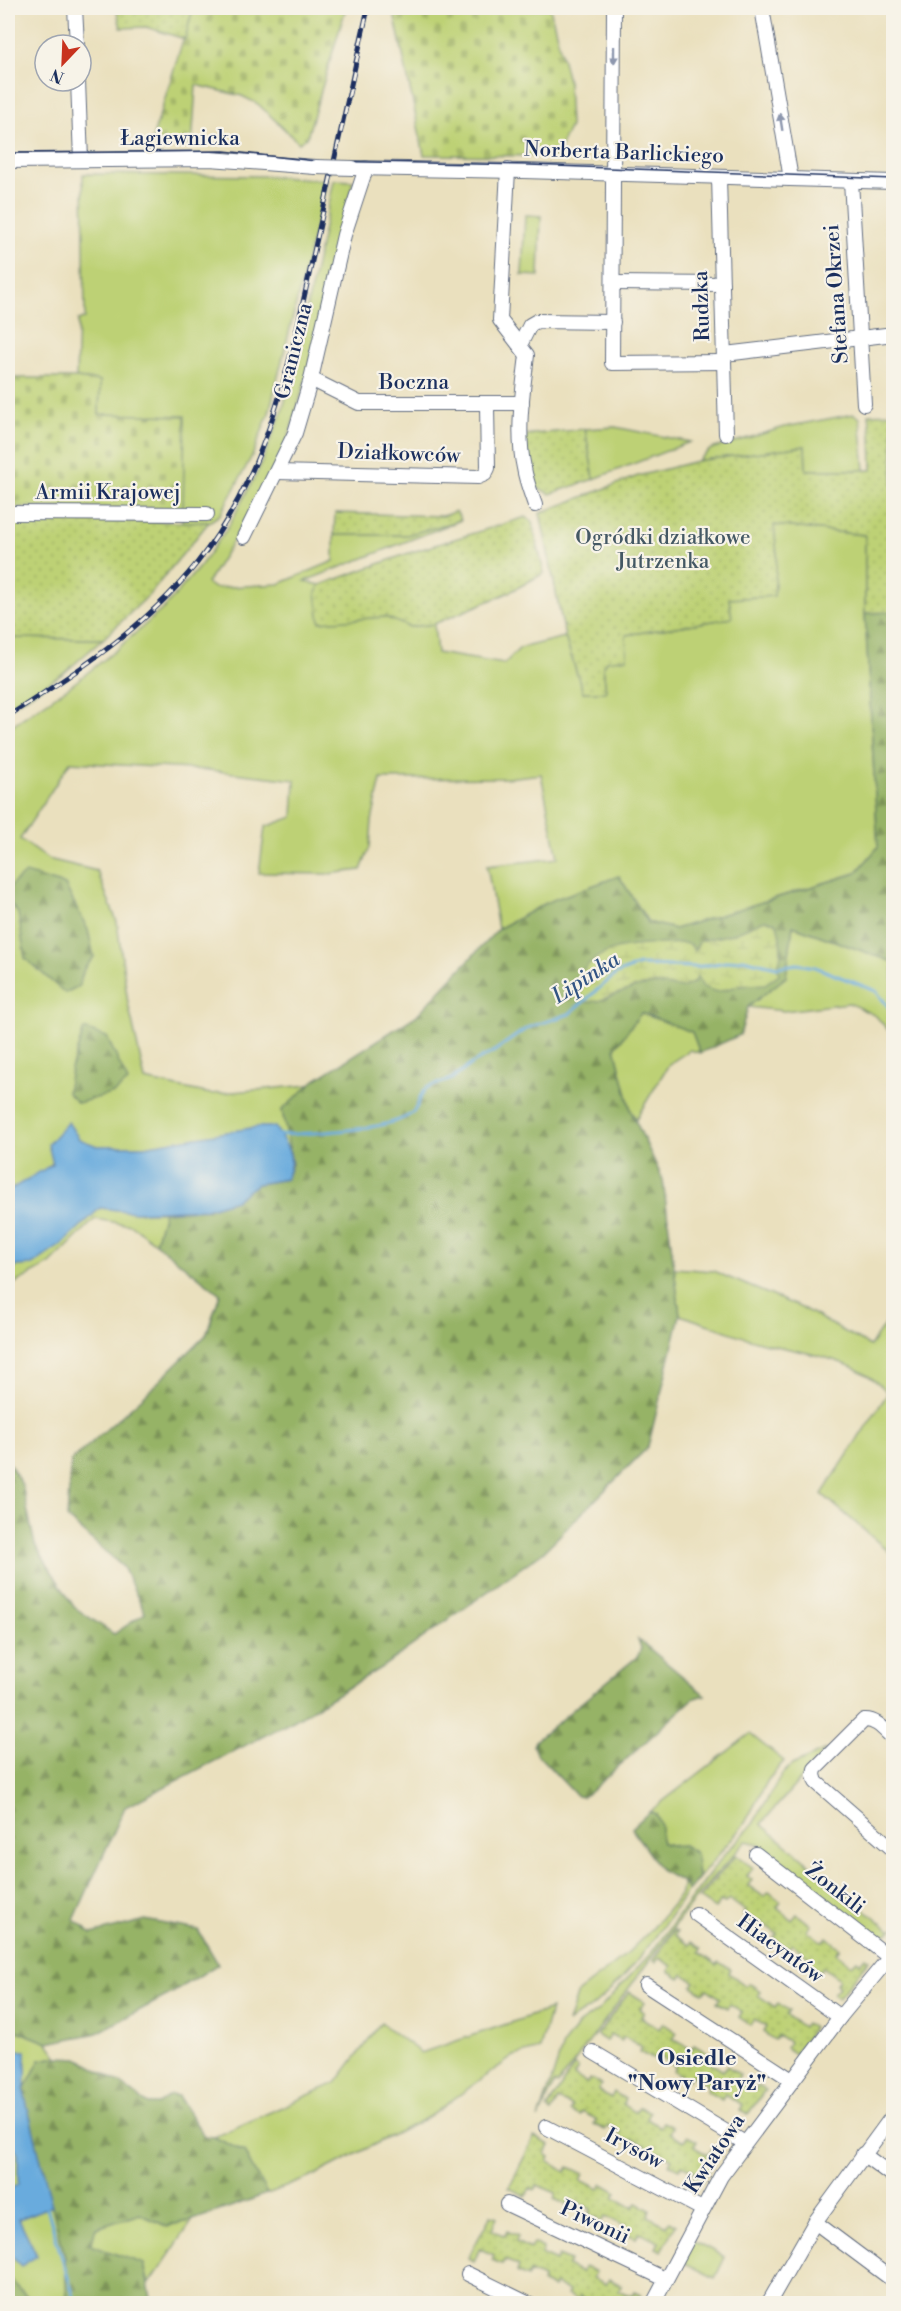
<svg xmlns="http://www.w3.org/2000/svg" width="901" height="2311" font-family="'Libre Bodoni',serif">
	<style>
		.green { fill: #bdd175; stroke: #6c806a; stroke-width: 1.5 }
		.forest { fill: url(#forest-firs); stroke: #587162; stroke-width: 1.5 }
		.wetland { fill: url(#wetland-marsh); stroke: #6c806a; stroke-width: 1.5 }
		.cemetery { fill: url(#cemetery-stones); stroke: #6c806a; stroke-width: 1.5 }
		.garden { fill: url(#garden-dots); stroke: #6c806a; stroke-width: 1.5 }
		.water { fill: #69abdd; stroke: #426d9e; stroke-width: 1.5 }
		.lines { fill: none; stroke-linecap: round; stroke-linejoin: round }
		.stream { stroke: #69abdd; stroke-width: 3 }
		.minor-casing { stroke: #636d80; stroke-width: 16 }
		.minor { stroke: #fff; stroke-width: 14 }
		.tram { stroke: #1b2f5e; stroke-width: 1.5 }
		.rail-casing { stroke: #1b2f5e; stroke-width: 5 }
		.rail { stroke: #f7f3e8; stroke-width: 3; stroke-dasharray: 9; stroke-linecap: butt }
		.minor-bridge-casing { stroke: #636d80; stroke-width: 16; stroke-linecap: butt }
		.minor-bridge { stroke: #fff; stroke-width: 14 }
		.oneway { fill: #8d97ae }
		.labels { text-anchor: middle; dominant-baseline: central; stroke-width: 4.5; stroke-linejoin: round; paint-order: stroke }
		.street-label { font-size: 21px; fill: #1b2f5e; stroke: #f7f3e8 }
		.park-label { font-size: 21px; fill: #445864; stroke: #f7f3e8 }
		.water-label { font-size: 22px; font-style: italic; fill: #325484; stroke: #f7f3e8 }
		.neighbourhood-label { font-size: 22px; font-weight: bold; fill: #1b2f5e; stroke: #f7f3e8 }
	</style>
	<defs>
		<pattern id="forest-firs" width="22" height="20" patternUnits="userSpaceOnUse" patternTransform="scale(1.5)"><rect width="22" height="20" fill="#96b366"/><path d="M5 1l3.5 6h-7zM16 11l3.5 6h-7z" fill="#7a9257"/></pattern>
		<pattern id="wetland-marsh" width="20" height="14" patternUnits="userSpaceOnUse" patternTransform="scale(1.5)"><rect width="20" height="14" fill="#bdd175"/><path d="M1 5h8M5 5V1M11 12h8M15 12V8" fill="none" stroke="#a2b468"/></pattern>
		<pattern id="cemetery-stones" width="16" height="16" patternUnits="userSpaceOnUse" patternTransform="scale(1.5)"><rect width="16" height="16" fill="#bdd175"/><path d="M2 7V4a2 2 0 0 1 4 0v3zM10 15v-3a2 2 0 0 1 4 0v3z" fill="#a2b468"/></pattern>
		<pattern id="garden-dots" width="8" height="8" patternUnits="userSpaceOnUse" patternTransform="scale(1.5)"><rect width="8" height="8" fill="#bdd175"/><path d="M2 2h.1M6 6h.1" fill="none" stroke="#a2b468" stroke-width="1.8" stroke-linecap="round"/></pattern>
	</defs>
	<rect width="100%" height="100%" fill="#f7f3e8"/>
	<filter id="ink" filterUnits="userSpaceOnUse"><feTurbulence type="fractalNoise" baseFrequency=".0167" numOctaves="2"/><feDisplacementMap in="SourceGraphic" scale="12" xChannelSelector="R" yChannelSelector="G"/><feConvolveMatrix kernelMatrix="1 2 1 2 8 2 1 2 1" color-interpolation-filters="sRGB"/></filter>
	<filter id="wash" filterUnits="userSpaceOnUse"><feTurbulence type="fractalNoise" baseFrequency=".008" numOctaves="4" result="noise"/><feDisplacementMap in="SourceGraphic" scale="24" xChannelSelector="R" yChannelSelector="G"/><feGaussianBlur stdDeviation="1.35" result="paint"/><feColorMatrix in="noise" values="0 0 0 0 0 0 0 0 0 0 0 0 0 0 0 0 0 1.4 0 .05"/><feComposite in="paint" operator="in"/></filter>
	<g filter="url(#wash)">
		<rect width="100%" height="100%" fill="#eae0be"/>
		<g class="green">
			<path d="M83,174L262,176L327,180L269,413L253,454L220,515L209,522H182L183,509L99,414L100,381L76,378L78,320L85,319Z"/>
			<path d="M334,180L353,181L314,352L287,442L254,507L207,583L214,588L279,584L334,561V535H407L461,520L305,581L320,585L316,593L358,618L385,617L410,627L434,624L437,653L504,664L520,648L565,637L583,692L606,691L603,667L625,635L731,618L729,599L777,555L773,525L865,535V613L878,848L856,873L675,929L550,901L498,929L487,866L558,858L541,774L508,778L381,779L372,821L370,847L361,870L328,874L259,873L265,827L293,817L295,780L208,770L70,762L20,839L48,859L97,871L117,922L128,1003L145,1080L211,1094L310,1085L282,1110L291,1154L274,1127H257L144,1146H97L79,1139L43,1171L8,1191V728L69,687L115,651L165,607L201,565L228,527L258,471L282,412L296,359Z"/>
			<path d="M525,215L541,216L539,276L522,275Z"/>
			<path d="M854,414L860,418L865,470H806L805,446L697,461L711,449L785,427Z"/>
			<path d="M615,427L690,442L594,479L585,429Z"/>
			<path d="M8,638L103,639L64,673L8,709Z"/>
			<path d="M793,926L893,962V1036L876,1016L849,1003L784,1011L748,1007L785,977Z"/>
			<path d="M641,1013L692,1032L700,1053L690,1050L669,1064L636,1119L631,1111L615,1048Z"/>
			<path d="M100,1208L136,1212H164L155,1243L131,1225L95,1219L50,1264L8,1287V1277L17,1266L32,1265L61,1245Z"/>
			<path d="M674,1268L713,1271L804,1309L870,1346L893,1312V1555L822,1494L888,1393C856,1356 801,1354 756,1341C730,1333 705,1323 680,1315Z"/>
			<path d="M750,1734L784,1761L768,1780L745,1823L698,1879L696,1853L683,1845L676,1846L662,1843L657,1819L652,1812H649Z"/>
			<path d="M826,1750L761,1824L889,1929H893L883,1937L871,1933L759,1844L746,1841L693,1901L558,2084L554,2083L539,2119L563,2045L579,2024L598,2011L651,1953L723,1856L753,1824L782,1774L792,1765Z"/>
			<path d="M682,1884L687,1888V1892C660,1931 632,1973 595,2004C586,2012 576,2015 568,2023L578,1992L620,1960L652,1929L681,1894Z"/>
			<path d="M551,2009L540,2049L514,2056L428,2117L311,2177L267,2194L244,2152L214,2137L336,2083L381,2023L421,2053Z"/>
			<path d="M8,2027L48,2043L58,2057L40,2060L23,2092L26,2075V2051H8Z"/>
			<path d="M8,2143L18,2153V2184L8,2191Z"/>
			<path d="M52,2206L65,2257L67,2300L27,2297L8,2277V2252L37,2255L19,2219Z"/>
			<path d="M140,2214L166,2226L193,2220L149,2285L144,2264L90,2245L96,2228Z"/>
			<path d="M694,2241L725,2257L715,2278L683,2262Z"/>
		</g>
		<g class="forest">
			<path d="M893,612V962L793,926L786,977L748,1007L740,1035L700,1053L692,1032L641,1013L615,1048L631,1111L663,1180L680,1315L648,1447L543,1552L382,1667L293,1721L125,1807L74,1920L92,1934L145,1920L198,1930L218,1964L174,1992L97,2033L48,2043L8,2027V1461L22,1485L35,1545L74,1607L114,1634L145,1613L123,1567L67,1518L71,1461L146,1394L206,1335L220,1294L155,1243L164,1212L206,1209L235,1200L257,1184L286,1179L292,1164L282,1110L315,1080L416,1016L498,929L550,901L619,876L648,922L675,929L856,873L878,847L865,613Z"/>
			<path d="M25,873L65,885L88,930L94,957L84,969L79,986L65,993L25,958L18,913L8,901V888Z"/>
			<path d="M84,1029L107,1037L128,1082L114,1093L78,1103L67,1093L71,1069Z"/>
			<path d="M638,1639L705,1695L693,1699L589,1793L582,1797L577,1796L536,1753L533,1746L535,1741L638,1656L641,1648Z"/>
			<path d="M649,1812L656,1814C657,1818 660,1821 661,1826C662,1832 659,1836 662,1843L676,1846L683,1845L696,1854L698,1879L687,1892L686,1886L679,1880L661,1871L634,1832L632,1828Z"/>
			<path d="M58,2057L78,2058L120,2083L148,2104H158L170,2095L178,2096L204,2136L214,2137L244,2152L267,2194L193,2220L166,2226L140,2214L96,2228L90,2245L144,2264L152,2303H8V2277L27,2297L67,2300L65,2257L23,2092L40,2060Z"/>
		</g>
		<path class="wetland" d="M765,920L776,923C780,931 782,950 780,959C779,965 777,967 779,974L765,984L738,986L717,992L703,987L697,976L695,982L682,988L657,984L636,987L598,1001L580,1003L581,973C604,940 647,946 683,943L691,945L694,951L700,941L732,934Z"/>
		<g class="cemetery">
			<path d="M193,8H346L307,137L299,143L258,104L242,96L196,85L192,145L151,143Z"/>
			<path d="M393,8H550L568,81L570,126L556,156L424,155Z"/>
			<path d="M8,378H76L100,381L99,414L185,416L183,509L8,507Z"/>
		</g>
		<g class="garden">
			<path d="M116,8H193L185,39L146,27L121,28Z"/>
			<path d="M893,413V612L865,613V535L774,525L777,555L774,596L729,599L732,618L626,635L627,658L606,661L603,666L606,692H583L565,637L540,513L638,476L697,461L805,446L806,470H872L871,435L869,414Z"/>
			<path d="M585,429L594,479L550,494L536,487L531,476L524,435Z"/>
			<path d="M456,511L461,520L407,535H334L335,513L443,516Z"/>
			<path d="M526,517L532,522L544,573L510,592L434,624L410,627L385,617L320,622L316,593L320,585L409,553Z"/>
			<path d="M8,520L182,522H209L149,595L103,639L8,638Z"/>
			<path d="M736,1855L753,1868L747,1876L752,1880L748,1885L764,1897L769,1892L781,1902L777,1908L792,1920L797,1914L811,1925L807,1930L822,1942L827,1937L840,1948L836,1953L852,1965L857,1960L860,1963L865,1957L869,1960L838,1998L833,1994L839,1987L836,1984L839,1979L823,1967L819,1972L805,1961L808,1956L792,1944L788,1949L774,1938L777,1934L761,1922L758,1926L743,1915L745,1911L729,1899L725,1903L721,1901L715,1909L699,1898Z"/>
			<path d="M674,1930L677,1932L675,1935L689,1945L691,1942L701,1949L699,1952L717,1965L719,1962L731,1970L729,1973L746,1986L749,1983L760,1991L758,1995L775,2007L778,2003L789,2011L786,2015L803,2027L806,2023L813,2028L795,2054L786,2048L789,2042L778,2035L774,2040L763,2032L766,2027L754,2019L750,2025L739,2017L742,2012L730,2004L727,2008L717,2002L720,1998L707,1989L703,1993L692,1986L695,1982L683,1974L680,1978L669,1971L672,1966L659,1958L656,1962L653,1960Z"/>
			<path d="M629,1992L645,2002L640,2009L644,2012L641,2017L659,2029L663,2023L677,2033L673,2039L691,2049L694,2045L709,2054L706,2060L723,2071L727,2066L740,2075L737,2080L754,2091L758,2086L765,2090L748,2114L740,2110L743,2105L725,2094L722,2100L706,2091L709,2086L691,2075L688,2080L673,2071L675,2066L658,2056L655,2060L639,2052L642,2047L624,2037L621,2041L610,2035L606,2041L597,2035Z"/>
			<path d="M574,2065L578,2068L574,2076L587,2083L590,2079L601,2085L598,2090L611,2098L614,2092L625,2099L623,2104L635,2112L639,2107L650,2113L647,2119L660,2127L663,2122L673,2127L670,2133L684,2141L687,2136L697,2141L694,2147L708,2155L711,2150L718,2154L702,2181L693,2177L695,2172L682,2165L679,2169L669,2164L672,2159L657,2151L654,2156L644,2150L646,2146L632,2139L629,2143L619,2137L621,2133L608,2126L605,2130L594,2124L596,2119L582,2112L580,2116L570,2111L572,2106L558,2100L551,2112L547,2109Z"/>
			<path d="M534,2137L550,2145L546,2154L550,2157L548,2162L566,2172L569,2167L584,2174L581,2180L599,2189L603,2184L617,2192L614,2197L633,2208L637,2203L650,2210L648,2216L666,2226L669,2221L676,2225L662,2251L656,2248L659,2242L639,2233L636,2238L623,2232L625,2226L605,2216L602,2221L589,2215L591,2209L571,2200L568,2205L554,2199L556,2193L537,2185L534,2190L530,2188L526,2196L509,2188Z"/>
			<path d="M491,2215L497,2217L492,2230L505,2236L507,2231L518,2236L516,2242L530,2249L533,2243L543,2248L541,2254L556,2261L558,2256L569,2261L567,2266L581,2273L584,2267L596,2272L593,2278L606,2284L609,2279L621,2285L619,2290L632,2296L634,2292L641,2295L637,2303H594L580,2296L578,2300L567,2295L569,2291L555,2284L553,2288L542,2283L543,2278L530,2272L527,2277L517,2272L519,2266L505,2260L502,2264L492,2260L494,2255L480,2249L474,2261L468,2258Z"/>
		</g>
		<g class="water">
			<path d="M68,1122L79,1139L97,1146H144L257,1127H275C288,1149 296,1153 286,1179L257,1184L235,1200L206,1209L136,1212L100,1208L61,1245L32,1265L17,1266L8,1277V1191L53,1164L48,1144Z"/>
			<path d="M8,2051H26V2075L24,2092L52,2206L19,2219L37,2256L21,2266L8,2253V2191L18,2184V2153L8,2143Z"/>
		</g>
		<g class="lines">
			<g class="stream">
				<path d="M279,1135C308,1133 394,1131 413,1112C420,1105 419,1095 426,1088L452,1079L473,1063L493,1052L527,1028L569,1014L616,974L639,965L697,967L743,959L777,967L797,964L815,967L876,991L894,1014"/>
				<path d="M8,2026L9,2028L8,2040"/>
				<path d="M47,2208L76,2304"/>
			</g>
		</g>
	</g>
	<g filter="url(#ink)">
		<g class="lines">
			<g class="minor-casing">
				<g id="minor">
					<path d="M75,8L77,45"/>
					<path d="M614,8L612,363L724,362"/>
					<path d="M762,8L791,179"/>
					<path d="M78,81L81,160"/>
					<path d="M8,161L210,159L315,167"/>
					<path d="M353,168L523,171L894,182"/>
					<path d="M508,170L500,320L527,355C523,391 516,432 524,468C526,481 531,493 535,505"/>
					<path d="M719,177L726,434"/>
					<path d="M851,181L864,404"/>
					<path d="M613,283L722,284"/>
					<path d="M520,345L530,325L537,321L613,322"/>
					<path d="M725,354L894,334"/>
					<path d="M311,379L359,403H522"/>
					<path d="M277,472L478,477L485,474L488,468L487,405"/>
					<path d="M8,513L207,514"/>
					<path d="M244,537L295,433L311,379L344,235L366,168"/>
					<path d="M894,1739C885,1731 877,1719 864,1720L815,1769L814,1775L816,1782L894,1850"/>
					<path d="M756,1854L889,1957"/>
					<path d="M696,1914L840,2017"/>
					<path d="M646,1985L792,2080"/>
					<path d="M593,2052L745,2143"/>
					<path d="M546,2127L702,2209"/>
					<path d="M863,2154L894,2177"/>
					<path d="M507,2204L665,2279"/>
					<path d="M815,2222L894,2281"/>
					<path d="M468,2274L529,2304"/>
					<path d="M653,2304L721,2176L840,2017L894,1952"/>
					<path d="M768,2304L815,2222L894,2114"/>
				</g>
			</g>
			<use href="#minor" class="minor"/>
			<path class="tram" d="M8,153L224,151L316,161L530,165L894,179"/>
			<g class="rail-casing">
				<path id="rail" d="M8,716C77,672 145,628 197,563C270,471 291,358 315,247C333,167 351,87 368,8"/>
			</g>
			<use href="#rail" class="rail"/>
			<g class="minor-bridge-casing">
				<path id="minor-bridge" d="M315,167L353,168"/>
			</g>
			<use href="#minor-bridge" class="minor-bridge"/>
		</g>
		<defs><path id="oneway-solid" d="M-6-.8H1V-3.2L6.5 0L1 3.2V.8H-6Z" transform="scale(1.5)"/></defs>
		<g class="oneway">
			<use href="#oneway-solid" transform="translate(614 55) rotate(90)"/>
			<use href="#oneway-solid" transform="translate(781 122) rotate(-99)"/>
		</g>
	</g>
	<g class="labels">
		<g class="street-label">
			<text x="180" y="139">Łagiewnicka</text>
			<text transform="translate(624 153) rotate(2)">Norberta Barlickiego</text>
			<text transform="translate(837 294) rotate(-94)">Stefana Okrzei</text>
			<text transform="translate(702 306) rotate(-92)">Rudzka</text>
			<text transform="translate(294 351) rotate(-76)">Graniczna</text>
			<text x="414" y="383">Boczna</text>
			<text transform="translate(399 454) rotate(2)">Działkowców</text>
			<text x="108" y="493">Armii Krajowej</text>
			<text transform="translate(835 1889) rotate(38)">Żonkili</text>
			<text transform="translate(780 1949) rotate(36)">Hiacyntów</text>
			<text transform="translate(634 2149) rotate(28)">Irysów</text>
			<text transform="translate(715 2154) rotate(-56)">Kwiatowa</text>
			<text transform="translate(595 2223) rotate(25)">Piwonii</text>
		</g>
		<g class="park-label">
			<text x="663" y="538">Ogródki działkowe<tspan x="663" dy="24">Jutrzenka</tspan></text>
		</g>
		<g class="water-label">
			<text transform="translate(586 978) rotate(-33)">Lipinka</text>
		</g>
		<g class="neighbourhood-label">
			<text x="697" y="2058">Osiedle<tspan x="697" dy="25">"Nowy Paryż"</tspan></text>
		</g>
	</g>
	<rect width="901" height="2311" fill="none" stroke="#f7f3e8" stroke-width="30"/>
	<g transform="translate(63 63) rotate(203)"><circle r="28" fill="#f7f3e8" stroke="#9fa5b1" stroke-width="1.5"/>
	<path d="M0-4.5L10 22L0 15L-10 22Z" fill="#c8321e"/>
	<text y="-9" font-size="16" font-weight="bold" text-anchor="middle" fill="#1b2f5e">N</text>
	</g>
</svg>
